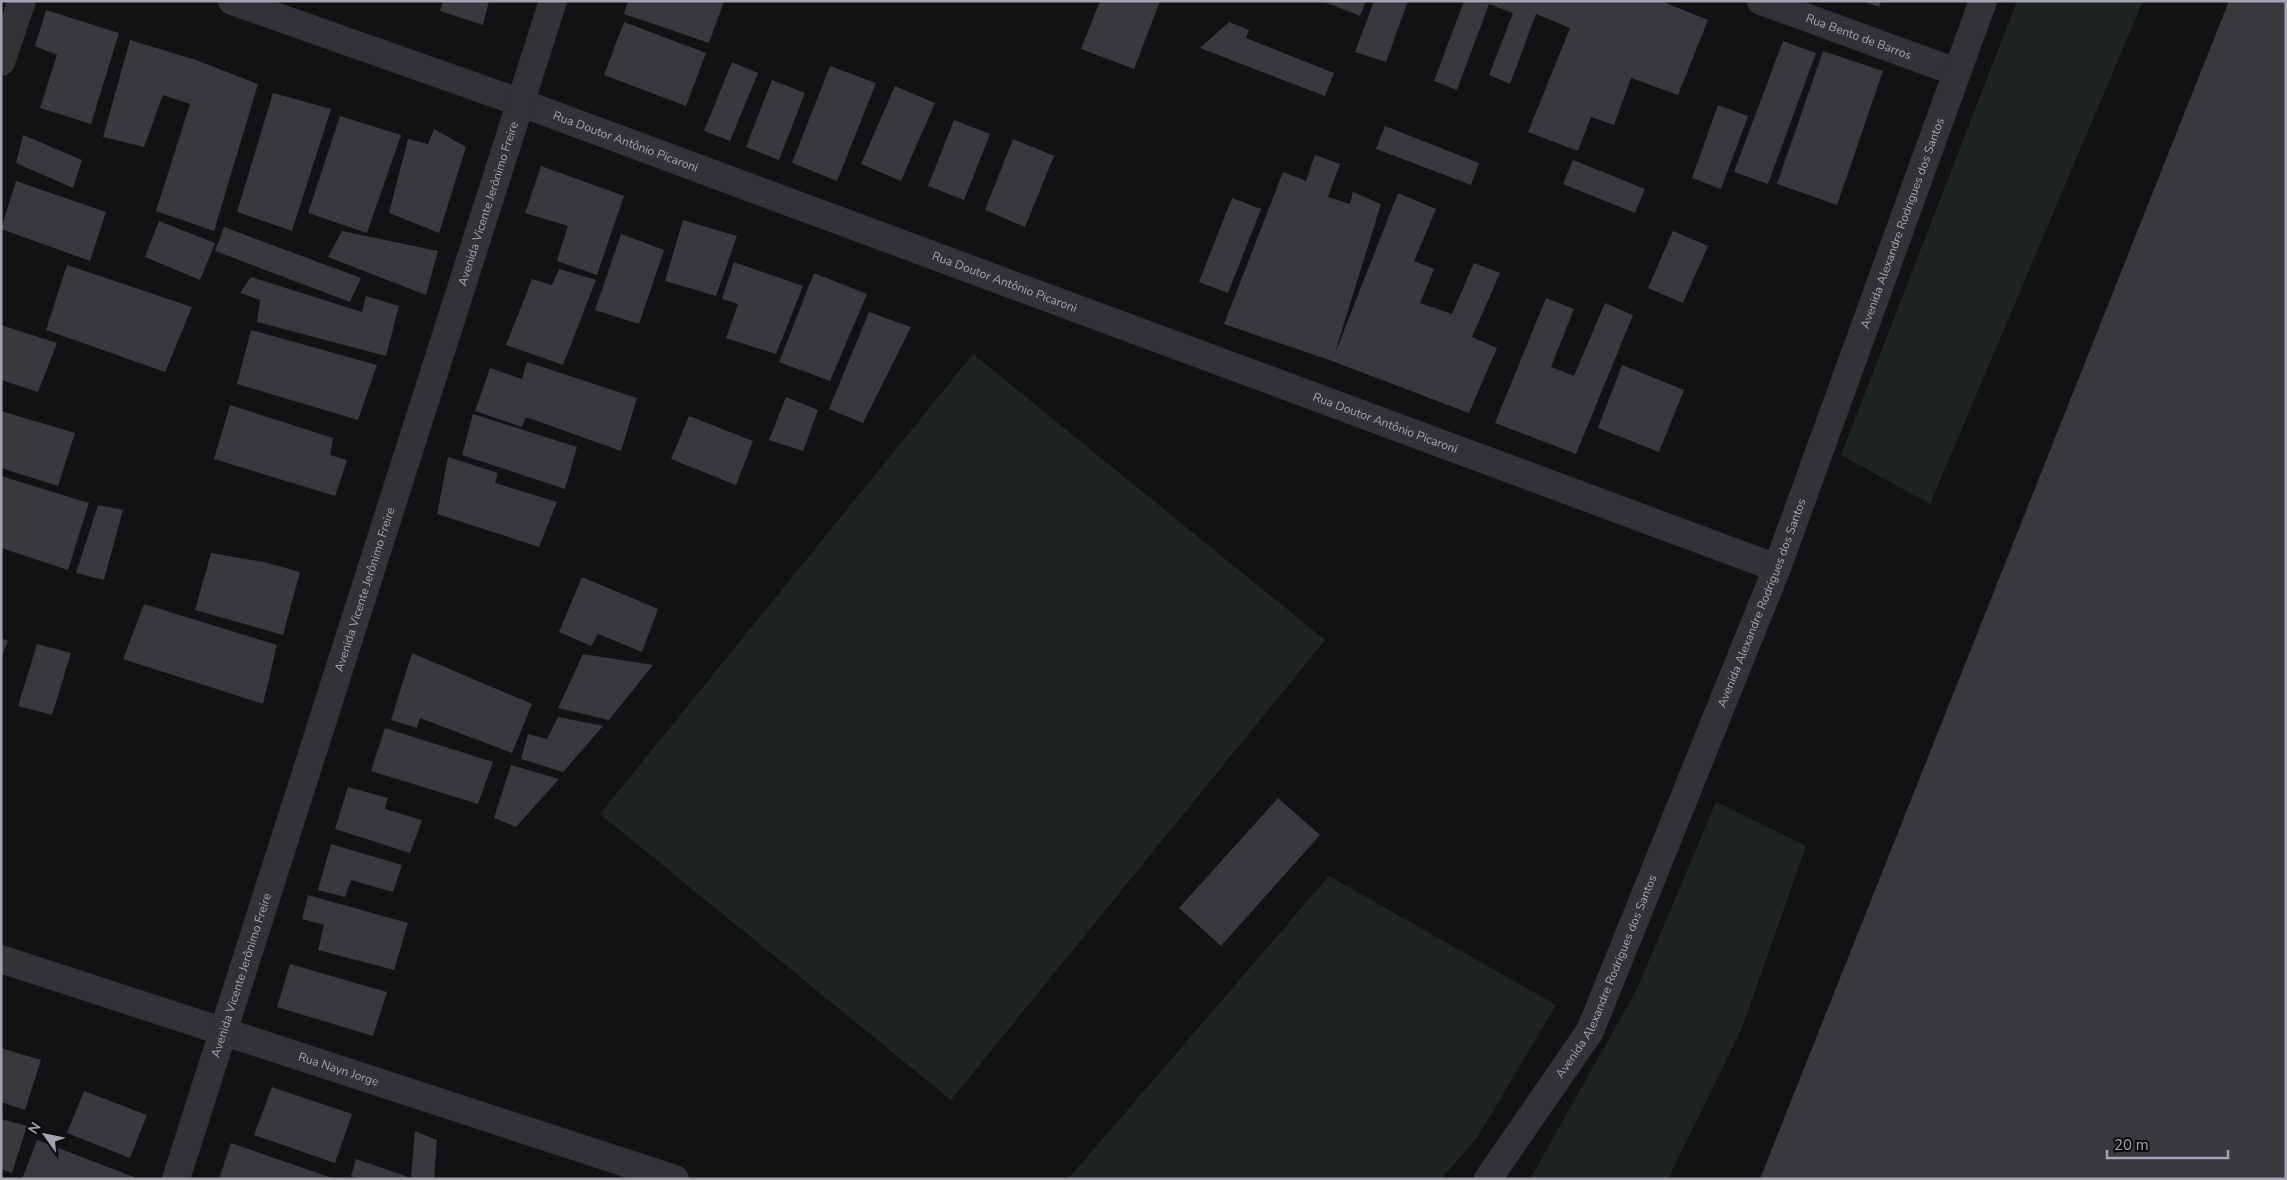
<svg xmlns="http://www.w3.org/2000/svg" width="2287" height="1180" font-family="'Nunito Sans',sans-serif">
	<style>
		.green { fill: #1e2521 }
		.building { fill: #39383d }
		.lines { fill: none; stroke-linecap: round; stroke-linejoin: round }
		.minor { stroke: #333237; stroke-width: 28 }
		.labels { text-anchor: middle; dominant-baseline: central; stroke-width: 4; stroke-linejoin: round; paint-order: stroke }
		.street-label { font-size: 12px; fill: #a4a3b3; stroke: #0d0c0e }
	</style>
	<rect width="100%" height="100%" fill="#121113"/>
	<g class="green">
		<path d="M2017,1H2143L1930,504L1841,455Z"/>
		<path d="M973,354L1325,640L951,1100L600,814Z"/>
		<path d="M1716,802L1806,846L1742,1028L1668,1179H1530L1637,989Z"/>
		<path d="M1329,876L1556,1005L1477,1138L1441,1179H1068Z"/>
	</g>
	<g class="building">
		<path d="M443,1H489L483,25L440,11Z"/>
		<path d="M628,1H724L709,43L624,14Z"/>
		<path d="M1100,1H1160L1134,69L1081,49Z"/>
		<path d="M1322,1H1366L1360,16Z"/>
		<path d="M1374,1H1408L1386,62L1355,52Z"/>
		<path d="M1464,1H1661L1708,20L1678,95L1631,78L1614,125L1591,117L1578,151L1528,132L1570,28L1536,14L1510,84L1489,75L1513,13L1489,4L1457,90L1434,81Z"/>
		<path d="M1862,1H1881L1879,7Z"/>
		<path d="M2229,1H2286V1179H1760Z"/>
		<path d="M46,10L119,33L91,124L40,108L57,55L35,46Z"/>
		<path d="M624,22L706,53L686,106L604,75Z"/>
		<path d="M1229,22L1249,30L1246,38L1334,73L1325,96L1200,48Z"/>
		<path d="M130,40L196,60L258,84L214,231L156,211L190,104L163,95L144,147L103,137Z"/>
		<path d="M1783,41L1816,53L1768,184L1734,172Z"/>
		<path d="M1823,51L1883,71L1837,205L1777,184Z"/>
		<path d="M732,62L758,73L730,141L704,131Z"/>
		<path d="M830,66L876,83L837,181L792,163Z"/>
		<path d="M772,80L805,93L779,160L746,147Z"/>
		<path d="M895,86L935,103L901,181L861,164Z"/>
		<path d="M273,93L331,109L292,231L237,212Z"/>
		<path d="M1718,105L1748,116L1721,189L1692,178Z"/>
		<path d="M340,116L401,135L367,233L308,213Z"/>
		<path d="M954,120L990,134L964,200L928,186Z"/>
		<path d="M1385,126L1479,163L1471,185L1376,149Z"/>
		<path d="M434,129L466,147L439,233L389,213L408,139L428,144Z"/>
		<path d="M23,135L82,160L73,188L16,163Z"/>
		<path d="M1013,139L1054,156L1025,227L985,210Z"/>
		<path d="M1315,155L1340,164L1328,197L1350,204L1353,192L1381,204L1334,356L1398,193L1436,209L1414,261L1434,269L1420,303L1452,314L1474,263L1500,273L1472,337L1497,348L1469,413L1332,361L1224,324L1283,172L1306,181Z"/>
		<path d="M1573,160L1645,189L1635,213L1563,184Z"/>
		<path d="M541,166L624,196L597,275L557,261L568,226L525,213Z"/>
		<path d="M16,181L106,212L90,261L1,229Z"/>
		<path d="M1232,198L1261,209L1228,293L1199,282Z"/>
		<path d="M683,220L737,236L716,296L665,281Z"/>
		<path d="M159,221L215,243L200,280L145,257Z"/>
		<path d="M224,227L361,278L350,302L215,251Z"/>
		<path d="M342,231L438,251L426,295L328,257Z"/>
		<path d="M1673,231L1708,246L1683,303L1648,288Z"/>
		<path d="M621,234L664,250L639,324L595,310Z"/>
		<path d="M734,262L803,286L776,354L726,338L738,304L722,299Z"/>
		<path d="M67,265L192,307L165,372L46,330Z"/>
		<path d="M559,269L596,280L563,365L506,345L532,279L552,285Z"/>
		<path d="M814,273L867,294L830,381L779,362Z"/>
		<path d="M251,277L362,312L366,296L399,306L386,356L257,322L260,300L240,293Z"/>
		<path d="M1546,298L1574,309L1551,367L1574,376L1605,303L1633,315L1576,454L1495,423Z"/>
		<path d="M869,312L911,327L863,423L829,409Z"/>
		<path d="M1,325L57,343L38,392L1,380Z"/>
		<path d="M251,330L377,365L358,420L237,384Z"/>
		<path d="M527,362L637,398L621,451L526,417L522,427L475,411L490,368L522,379Z"/>
		<path d="M1622,365L1684,390L1659,452L1598,428Z"/>
		<path d="M786,397L818,410L803,451L769,440Z"/>
		<path d="M230,405L333,438L330,455L347,460L335,496L214,459Z"/>
		<path d="M1,411L75,433L58,486L1,468Z"/>
		<path d="M473,414L577,447L565,489L462,455Z"/>
		<path d="M689,416L753,441L736,485L671,459Z"/>
		<path d="M448,457L498,473L495,483L557,502L539,547L437,514Z"/>
		<path d="M1,476L89,503L68,570L1,548Z"/>
		<path d="M98,505L123,510L104,580L76,573Z"/>
		<path d="M211,553L264,562L300,572L283,635L195,610Z"/>
		<path d="M582,577L658,609L642,652L598,634L591,646L559,632Z"/>
		<path d="M144,604L277,645L263,704L123,659Z"/>
		<path d="M1,638L8,641L1,658Z"/>
		<path d="M37,644L71,653L52,715L18,706Z"/>
		<path d="M412,653L532,704L512,753L420,718L417,728L391,720Z"/>
		<path d="M583,654L653,665L609,720L558,708Z"/>
		<path d="M558,717L603,726L563,772L521,759L528,734L547,739Z"/>
		<path d="M385,728L493,762L478,804L371,771Z"/>
		<path d="M511,765L559,779L516,827L494,818Z"/>
		<path d="M348,787L388,798L385,809L422,820L410,853L335,829Z"/>
		<path d="M1278,798L1320,835L1221,946L1179,908Z"/>
		<path d="M331,844L402,865L393,892L351,880L345,897L318,890Z"/>
		<path d="M308,895L408,923L394,970L318,950L324,925L302,919Z"/>
		<path d="M290,964L387,992L373,1036L277,1007Z"/>
		<path d="M1,1048L41,1060L25,1110L1,1102Z"/>
		<path d="M272,1087L352,1114L335,1163L254,1135Z"/>
		<path d="M84,1091L147,1115L130,1158L67,1133Z"/>
		<path d="M1,1119L27,1126L12,1173L1,1169Z"/>
		<path d="M415,1131L437,1140L434,1179H360L351,1176L356,1159L411,1178Z"/>
		<path d="M37,1140L134,1177L133,1179H22Z"/>
		<path d="M231,1143L332,1178V1179H219Z"/>
	</g>
	<g class="lines">
		<g class="minor">
			<path id="s1" d="M232,1L519,102L1777,568"/>
			<path id="s2" d="M1761,1L1956,72"/>
			<path d="M1,62L22,1"/>
			<path id="s3" d="M1,959L675,1179"/>
			<path id="s4" d="M176,1179L553,1"/>
			<path id="s5" d="M1488,1179L1590,1031L1777,568L1983,1"/>
		</g>
	</g>
	<g class="labels">
		<g class="street-label">
			<text stroke="none"><textPath href="#s2" startOffset="104">Rua Bento de Barros</textPath></text>
			<text stroke="none"><textPath href="#s1" startOffset="418">Rua Doutor Antônio Picaroni</textPath></text>
			<text stroke="none"><textPath href="#s4" startOffset="1024">Avenida Vicente Jerônimo Freire</textPath></text>
			<text stroke="none"><textPath href="#s5" startOffset="1046">Avenida Alexandre Rodrigues dos Santos</textPath></text>
			<text stroke="none"><textPath href="#s1" startOffset="822">Rua Doutor Antônio Picaroni</textPath></text>
			<text stroke="none"><textPath href="#s1" startOffset="1228">Rua Doutor Antônio Picaroni</textPath></text>
			<text stroke="none"><textPath href="#s4" startOffset="619">Avenida Vicente Jerônimo Freire</textPath></text>
			<text stroke="none"><textPath href="#s5" startOffset="641">Avenida Alexandre Rodrigues dos Santos</textPath></text>
			<text stroke="none"><textPath href="#s5" startOffset="236">Avenida Alexandre Rodrigues dos Santos</textPath></text>
			<text stroke="none"><textPath href="#s4" startOffset="214">Avenida Vicente Jerônimo Freire</textPath></text>
			<text stroke="none"><textPath href="#s3" startOffset="355">Rua Nayn Jorge</textPath></text>
		</g>
	</g>
	<rect width="2287" height="1180" fill="none" stroke="#a4a3b3" stroke-width="5"/>
	<g transform="translate(45 1135) rotate(303)" stroke="#0d0c0e" stroke-width="4" paint-order="stroke">
	<path d="M0-4L9 19L0 12L-9 19Z" fill="#a4a3b3"/>
	<text y="-8" font-size="14" font-weight="bold" text-anchor="middle" fill="#a4a3b3">N</text>
	</g>
	<path d="M2107 1150v8h121v-8" fill="none" stroke="#a4a3b3" stroke-width="2.5"/>
	<text x="2114" y="1150" font-size="15" fill="#a4a3b3" stroke="#0d0c0e" stroke-width="4" paint-order="stroke">20 m</text>
</svg>
